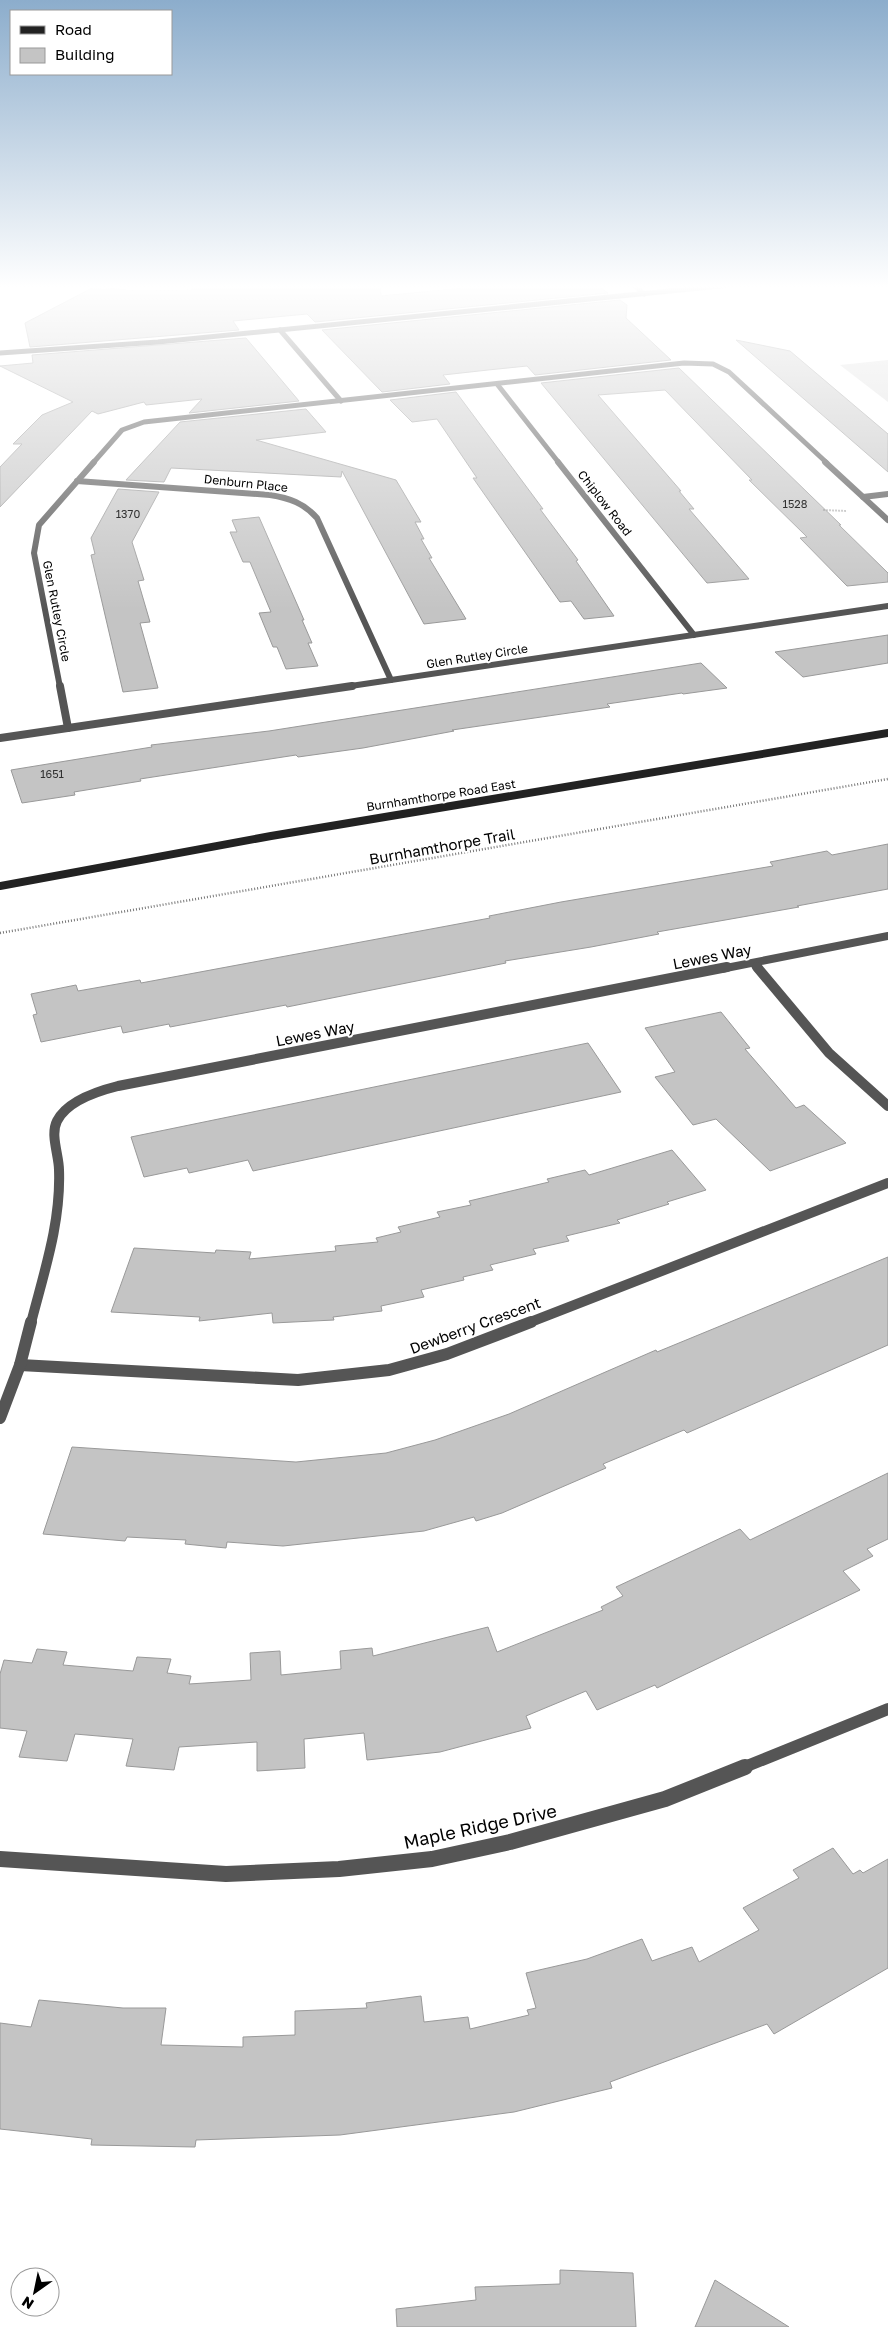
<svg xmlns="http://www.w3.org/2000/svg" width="888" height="2327" font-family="'Golos Text',sans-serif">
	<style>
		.green { fill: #dcdcdc }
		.building { fill: #c4c4c4; stroke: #999 }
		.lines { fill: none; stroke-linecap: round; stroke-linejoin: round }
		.path-far1 { stroke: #777; stroke-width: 2; stroke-dasharray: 0.5 1; stroke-linecap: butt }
		.path { stroke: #777; stroke-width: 2.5; stroke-dasharray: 1 2; stroke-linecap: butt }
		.minor-far5 { stroke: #555; stroke-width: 5 }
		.minor-far4 { stroke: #555; stroke-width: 6 }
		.minor-far3 { stroke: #555; stroke-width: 8 }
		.minor-far2 { stroke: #555; stroke-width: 10 }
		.minor-far1 { stroke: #555; stroke-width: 12 }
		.minor { stroke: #555; stroke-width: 16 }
		.secondary { stroke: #222; stroke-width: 8 }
		.labels { text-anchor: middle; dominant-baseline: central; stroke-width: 4; stroke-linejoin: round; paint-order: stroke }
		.far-number-label { font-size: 11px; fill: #313131 }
		.far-street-label { font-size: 12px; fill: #000; stroke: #fff }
		.street-label { font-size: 15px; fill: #000; stroke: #fff }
		.near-street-label { font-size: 18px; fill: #000; stroke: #fff }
	</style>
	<rect width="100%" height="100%" fill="#fff"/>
	<path class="green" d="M888,360V402L840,365Z"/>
	<g class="building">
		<path d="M188,284H380L381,296L505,284H595L608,293L315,322L307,314L233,321L239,330L30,347L25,323L96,286L103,290L108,288L136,291L193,290Z"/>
		<path d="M620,300L627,305L626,318L671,360L535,375L527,366L488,370L443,375L450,384L382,392L322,330Z"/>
		<path d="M246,338L299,401L189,413L202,399L146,405L144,402L98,414L92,411L0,507V467L22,444H13L42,415L73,402L0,366L33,363L32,355Z"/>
		<path d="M736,340L790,351L888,434V472Z"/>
		<path d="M679,368L841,525H839L888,573V582L847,586L800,538L807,537L749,480H752L665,390L598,395L681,491H679L694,509H689L749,579L707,583L541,383Z"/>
		<path d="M456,392L543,509H540L578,560L576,561L614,616L584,619L571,601L560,602L473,478H477L437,419L412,422L390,400Z"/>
		<path d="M306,409L326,432L256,440L396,480L421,522H415L424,539H421L432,558H429L466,619L424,624L342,471L341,477L171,468L164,482L126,480L180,422Z"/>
		<path d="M118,489L159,492L132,542L144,580L138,581L150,622L140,623L158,688L123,692L91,555L95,554L91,538Z"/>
		<path d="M259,517L304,620H302L312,643H308L318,666L286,669L277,647H273L259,613L271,612L250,562H243L230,532H237L232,520Z"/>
		<path d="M888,635V663L803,677L775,652Z"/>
		<path d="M701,663L727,688L683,694L682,693L607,704L610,707L452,730L454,731L363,748L298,757L296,755L140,779L141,781L74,792L75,795L22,803L11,770L152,747L151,745L269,731Z"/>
		<path d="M888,844V889L797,906L799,907L657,932L659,934L591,947L505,961L506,963L287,1007L286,1005L170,1027L169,1024L123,1033L121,1026L41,1042L33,1015L37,1014L31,994L76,985L78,991L140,980L141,983L490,918L489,916L561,902L773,866L770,862L827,851L832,855Z"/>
		<path d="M721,1012L750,1048L745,1049L796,1108L804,1105L846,1143L770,1171L716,1119L693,1125L655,1077L675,1072L645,1028Z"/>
		<path d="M588,1043L621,1092L253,1171L248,1160L189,1173L187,1168L144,1177L131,1137Z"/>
		<path d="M672,1150L706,1190L667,1202L669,1204L617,1220L620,1223L566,1236L569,1241L533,1249L536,1254L490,1265L493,1270L463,1277L464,1280L421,1290L424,1297L381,1306L382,1311L333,1317L334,1320L273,1323L272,1313L199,1321L200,1317L111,1312L134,1248L215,1253L216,1250L251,1252L249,1259L336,1251L335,1246L378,1242L376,1238L401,1232L398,1227L440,1217L437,1212L471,1205L469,1201L549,1182L547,1179L585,1170L589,1175Z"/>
		<path d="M888,1257V1345L687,1433L684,1430L603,1464L606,1468L502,1513L476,1521L474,1517L424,1531L283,1546L227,1542L226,1548L185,1544L186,1540L127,1537L125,1541L43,1534L72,1447L296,1462L386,1453L435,1440L509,1414L656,1350L657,1352Z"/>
		<path d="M888,1473V1539L867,1549L873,1556L843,1571L860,1590L657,1688L655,1685L597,1710L586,1691L526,1716L531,1728L440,1752L367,1760L364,1733L304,1739L305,1768L257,1771V1742L179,1747L174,1770L126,1766L133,1739L75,1734L67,1761L19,1757L27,1731L0,1728V1674L4,1660L32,1663L37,1649L67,1652L63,1665L133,1671L137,1657L171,1659L167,1673L191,1676L189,1684L251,1680L250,1653L280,1651L281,1675L341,1669L340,1651L372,1648L373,1656L488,1627L497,1652L603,1610L601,1607L623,1596L616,1587L740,1529L750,1540Z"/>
		<path d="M833,1848L853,1874L860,1870L863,1873L888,1859V1968L774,2034L767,2024L610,2082L612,2088L514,2112L340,2135L196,2140L195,2147L91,2145L92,2139L0,2129V2023L31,2027L39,2000L123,2008H166L161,2045L243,2047V2037L295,2035V2011L367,2008L366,2003L421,1996L424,2022L468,2017L470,2029L529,2015L527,2010L536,2008L526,1973L587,1959L642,1939L652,1961L692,1947L699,1962L759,1930L743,1908L799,1878L793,1870Z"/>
		<path d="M560,2270L633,2273L636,2327H397L396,2309L476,2300L475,2287L560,2284Z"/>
		<path d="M715,2280L789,2327H695Z"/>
	</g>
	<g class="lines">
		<path class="path-far1" d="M823,510L847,511"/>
		<path class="path" d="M0,933L888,779"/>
		<g class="minor-far5">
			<path d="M633,284L644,294"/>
			<path d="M280,330L341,401"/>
			<path d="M0,353L158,342L740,284"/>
			<path d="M497,384L559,463"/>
			<path d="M93,463L122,430L144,422L684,363L713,364L729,372L827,463"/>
		</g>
		<g class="minor-far4">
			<path d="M558,462L694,635"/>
			<path d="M825,462L888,520"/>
			<path d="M77,481L270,495C289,498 304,503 317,518L391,680"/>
			<path d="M863,497L888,494"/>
			<path d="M60,687L34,553L39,525L94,462"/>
			<path d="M344,687L888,606"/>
		</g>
		<g class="minor-far3">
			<path d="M60,686L68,728"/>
			<path d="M0,738L352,686"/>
			<path d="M754,964L758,969"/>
			<path d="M721,969L888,936"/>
		</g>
		<g class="minor-far2">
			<path d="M757,967L829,1053L888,1106"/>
			<path d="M31,1323C44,1272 61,1223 59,1170C59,1155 50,1135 57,1121C67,1101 98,1091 118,1086L727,967"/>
			<path d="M528,1323L888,1183"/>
		</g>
		<g class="minor-far1">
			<path d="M20,1365L298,1380L389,1370L447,1354L531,1322"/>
			<path d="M0,1418L20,1365L31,1322"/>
			<path d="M742,1768L888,1709"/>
		</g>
		<path class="minor" d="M0,1859L226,1874L339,1869L432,1859L510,1842L665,1799L745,1767"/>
		<path class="secondary" d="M0,886L271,836L888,733"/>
	</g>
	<linearGradient id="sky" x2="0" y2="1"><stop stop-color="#8cadcc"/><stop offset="0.47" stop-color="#fff"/><stop offset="1" stop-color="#fff" stop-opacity="0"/></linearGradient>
	<rect width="888" height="610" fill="url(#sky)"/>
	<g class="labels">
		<g class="far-number-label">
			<text x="795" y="503">1528</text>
			<text x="128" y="513">1370</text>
			<text x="52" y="773">1651</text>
		</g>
		<g class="far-street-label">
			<text transform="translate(246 483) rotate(6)">Denburn Place</text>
			<text transform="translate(605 503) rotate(52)">Chiplow Road</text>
			<text transform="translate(57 611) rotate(79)">Glen Rutley Circle</text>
			<text transform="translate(477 656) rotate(-9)">Glen Rutley Circle</text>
			<text transform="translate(441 795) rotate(-9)">Burnhamthorpe Road East</text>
		</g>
		<g class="street-label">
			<text transform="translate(442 846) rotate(-10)">Burnhamthorpe Trail</text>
			<text transform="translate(712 956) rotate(-11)">Lewes Way</text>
			<text transform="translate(315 1033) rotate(-11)">Lewes Way</text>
			<text transform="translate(475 1325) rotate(-20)">Dewberry Crescent</text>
		</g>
		<g class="near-street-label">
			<text transform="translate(480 1826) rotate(-12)">Maple Ridge Drive</text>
		</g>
	</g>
	<rect x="10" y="10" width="162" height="65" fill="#ffffff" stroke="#999999"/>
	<rect x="20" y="26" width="25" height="8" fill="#222222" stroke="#999999"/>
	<text x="55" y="35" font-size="15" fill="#000000">Road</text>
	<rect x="20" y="48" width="25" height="15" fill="#c4c4c4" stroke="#999999"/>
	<text x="55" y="60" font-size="15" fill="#000000">Building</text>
	<g transform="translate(35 2292) rotate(213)"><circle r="24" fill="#ffffff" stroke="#999999"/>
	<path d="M0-4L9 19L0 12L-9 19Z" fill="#000000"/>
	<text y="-8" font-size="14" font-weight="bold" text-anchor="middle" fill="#000000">N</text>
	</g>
</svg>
